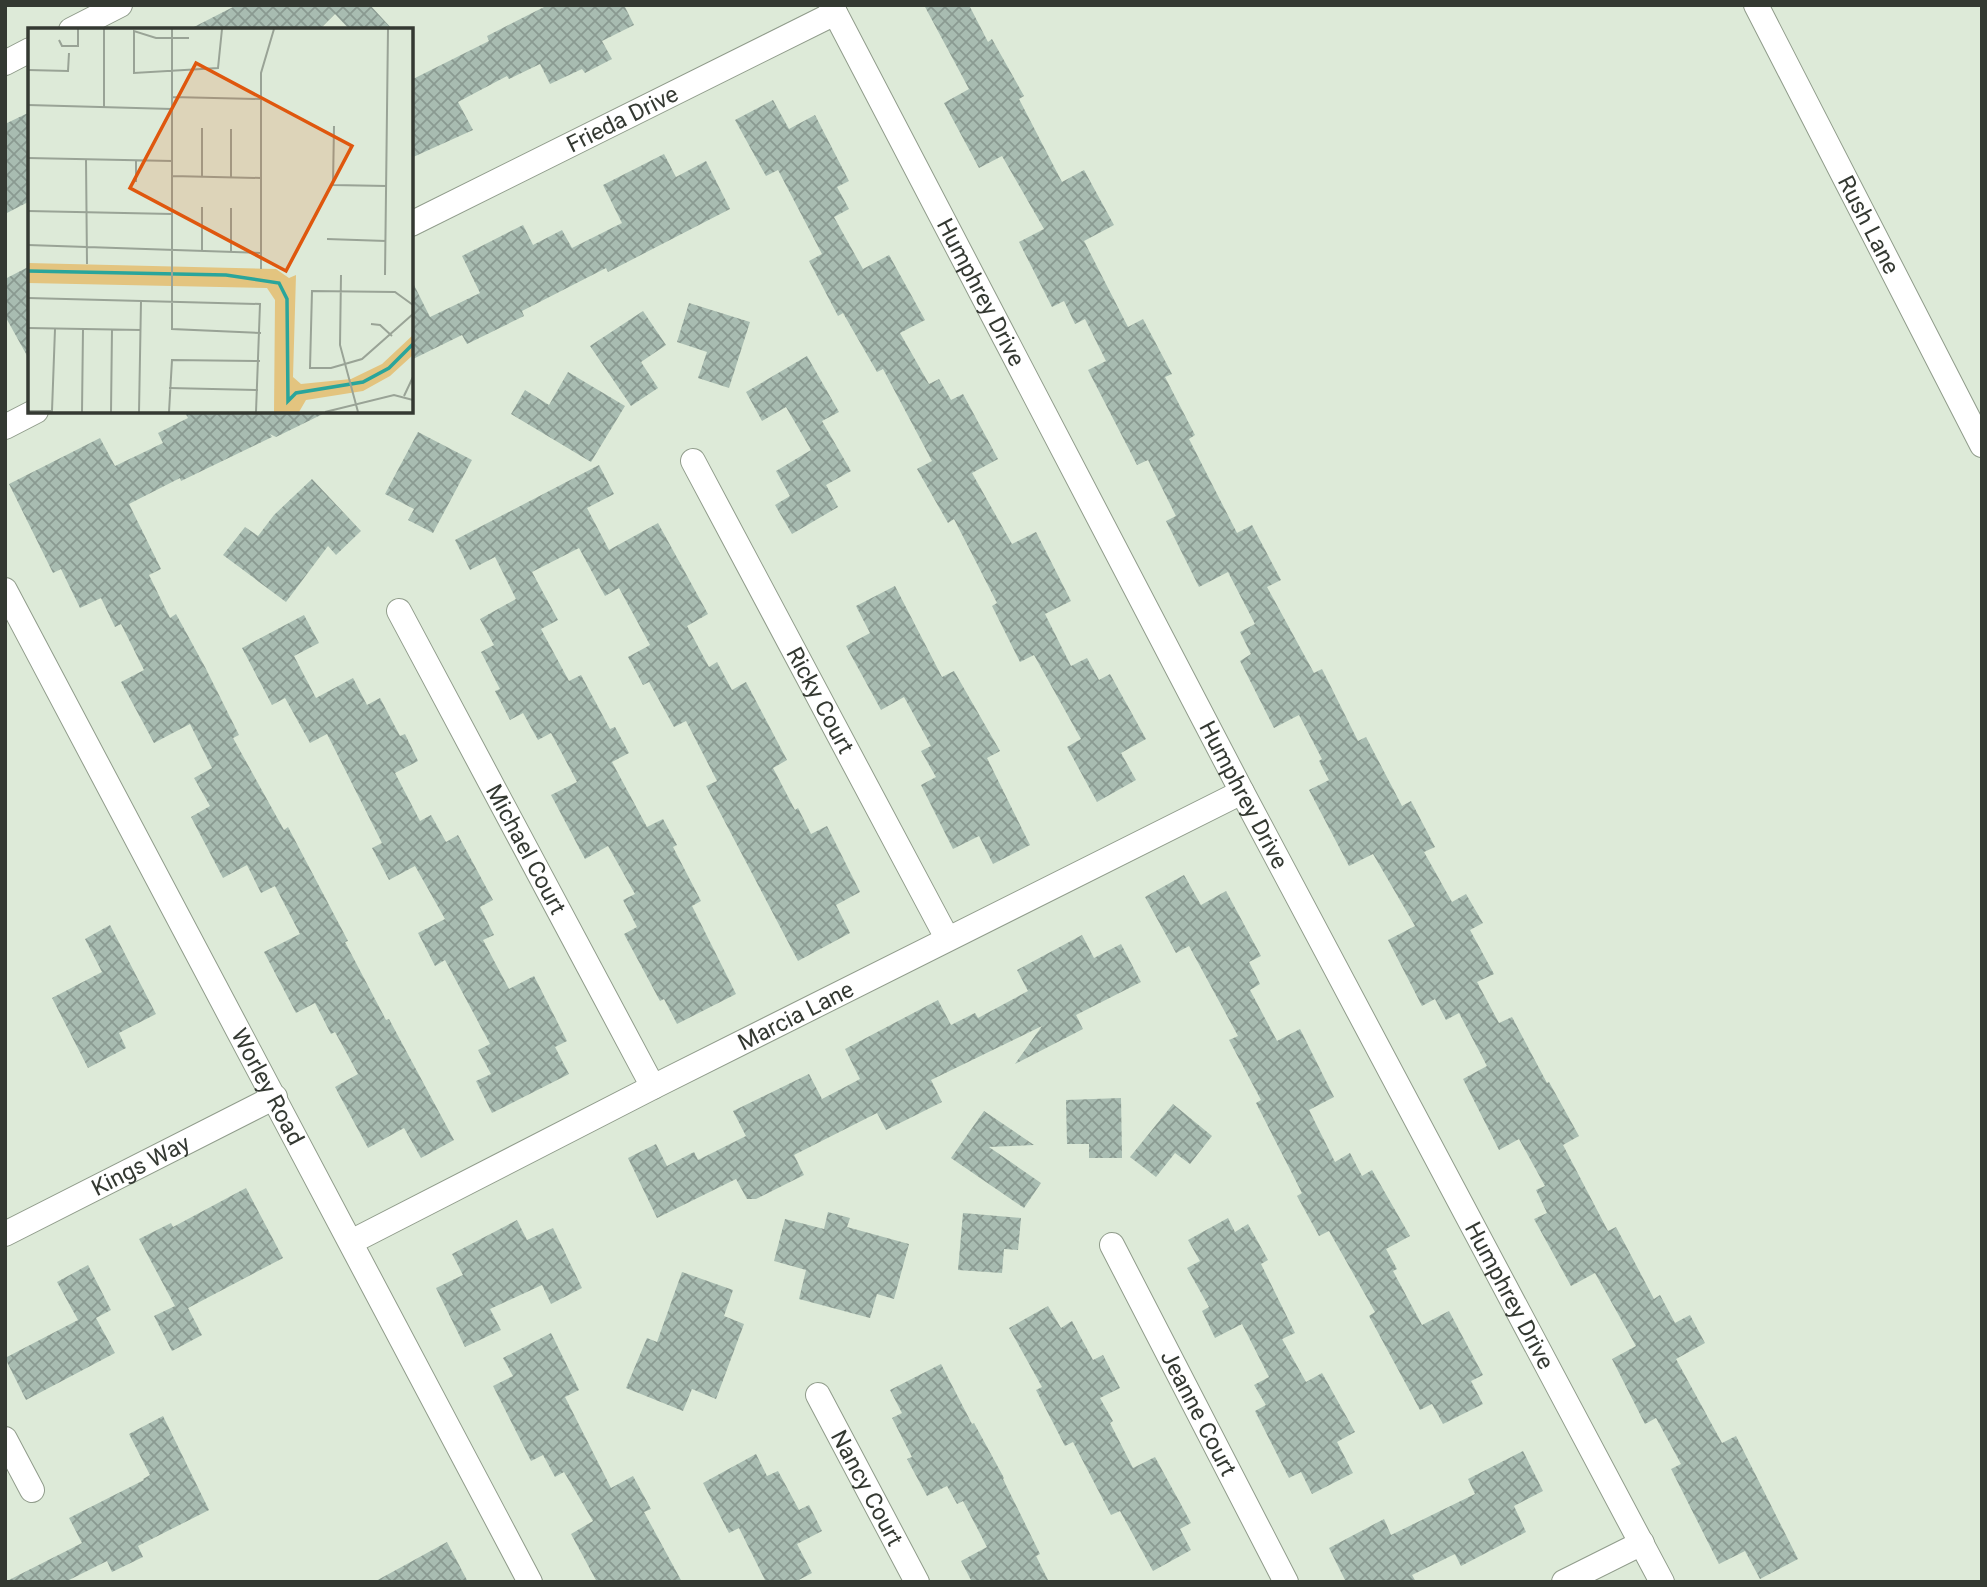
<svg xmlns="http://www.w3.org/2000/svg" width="1987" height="1587" font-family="Roboto,sans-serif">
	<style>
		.building { fill: url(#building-cross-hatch) }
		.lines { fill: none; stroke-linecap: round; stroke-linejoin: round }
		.street-casing { stroke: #909c8b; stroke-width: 26 }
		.street { stroke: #fff; stroke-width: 24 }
		.labels { text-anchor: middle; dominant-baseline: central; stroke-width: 5; stroke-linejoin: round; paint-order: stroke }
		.street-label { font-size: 23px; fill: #343932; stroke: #fff }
		.inset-river { fill: none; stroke: #2aa59b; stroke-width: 3.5 }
		.inset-road { fill: none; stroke: #99a396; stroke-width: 2 }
		.view { fill: #df570e; fill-opacity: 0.15; stroke: #df570e; stroke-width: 3.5 }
		.inset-edge { fill: none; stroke: #343932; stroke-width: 3.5 }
	</style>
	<defs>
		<pattern id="building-cross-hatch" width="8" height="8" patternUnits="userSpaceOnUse" patternTransform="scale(1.75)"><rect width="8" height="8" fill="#a8bcb1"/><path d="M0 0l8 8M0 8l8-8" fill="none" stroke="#8a9a91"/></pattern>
	</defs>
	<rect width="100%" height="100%" fill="#ddead8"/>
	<g class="building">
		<path d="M237,5H370L393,30H350L335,14L319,30H188Z"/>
		<path d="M548,5H624L634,25L602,41L612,59L585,73L582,69L550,84L540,64L509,79L507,76L458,102L473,130L411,158V80L489,41L487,36Z"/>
		<path d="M924,5H969L988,42L992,39L1024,96L1019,99L1062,182L1084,170L1114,225L1084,241L1128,327L1143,319L1172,374L1165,377L1195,435L1189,439L1237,533L1252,525L1281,580L1267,587L1314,673L1322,669L1358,741L1366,737L1402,806L1411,801L1435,847L1424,852L1452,902L1466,894L1483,923L1470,930L1494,974L1477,982L1499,1023L1512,1017L1547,1083L1549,1082L1579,1136L1563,1145L1608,1231L1616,1227L1654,1299L1660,1295L1675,1323L1690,1315L1705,1343L1676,1359L1722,1443L1736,1436L1798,1559L1760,1579L1745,1551L1719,1564L1671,1469L1681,1464L1656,1418L1645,1424L1612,1359L1636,1346L1595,1273L1571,1286L1534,1219L1547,1213L1536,1190L1545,1186L1519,1139L1499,1150L1463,1079L1487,1066L1459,1013L1446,1020L1435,999L1422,1006L1388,940L1415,926L1373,854L1349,866L1309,790L1329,780L1319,761L1322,759L1299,715L1274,728L1240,661L1251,654L1240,632L1255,624L1228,572L1199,587L1166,521L1176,516L1148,460L1137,465L1088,370L1106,361L1085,319L1075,324L1064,301L1052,307L1019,242L1044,229L1002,156L979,168L944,103L969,89Z"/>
		<path d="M773,100L789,129L815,115L849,181L837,187L849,209L834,217L863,269L889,255L925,320L900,333L929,384L939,379L951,400L963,394L998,459L972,473L1012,544L1036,532L1071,601L1045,614L1071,666L1087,658L1099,680L1110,674L1146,739L1121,753L1136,780L1097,802L1067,747L1081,739L1034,655L1020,662L992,606L997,603L954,519L948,523L917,469L932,461L883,369L877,372L843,313L838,316L809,261L822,254L778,170L766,176L735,120Z"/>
		<path d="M30,112V201L5,214V124Z"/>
		<path d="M664,154L676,177L706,161L730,209L608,272L606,268L522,311L524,316L467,344L462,335L411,360V279L430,317L480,293L462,256L523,225L533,245L562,230L572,248L622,223L603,185Z"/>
		<path d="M30,266V361L5,316V279Z"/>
		<path d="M689,303L750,322L729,388L698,378L707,352L677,342Z"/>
		<path d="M643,311L666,345L641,362L658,388L631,406L590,346Z"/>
		<path d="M807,356L839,412L822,421L851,471L826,485L838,507L792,534L775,505L790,496L776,471L811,450L786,407L762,421L746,392Z"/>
		<path d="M568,372L625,406L591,462L511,414L525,390L549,405Z"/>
		<path d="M184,411H329L276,437L270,434L272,437L181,481L180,478L129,504L161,569L149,575L170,618L176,614L205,667L239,735L233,738L284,830L288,827L348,941L345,942L386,1020L389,1019L454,1140L421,1158L404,1128L368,1148L335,1087L358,1074L335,1032L331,1034L315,1003L296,1013L264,952L300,934L275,886L261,893L247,865L223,878L191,817L210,806L194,778L212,768L190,724L154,743L121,682L144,670L121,624L115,627L101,598L80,608L61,569L53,573L9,484L100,438L115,466L163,443L158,433L188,418Z"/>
		<path d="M418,432L472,460L433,533L408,520L414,509L385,494Z"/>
		<path d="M599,465L614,494L587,508L609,550L658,523L708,614L687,626L709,667L717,662L732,690L746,682L787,760L773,768L795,810L798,808L811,834L827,826L860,892L836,905L850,933L798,961L706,786L717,781L686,721L674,727L649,682L643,685L628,657L650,645L619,588L605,596L579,548L532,572L558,620L541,629L569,681L581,675L610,729L615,727L629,753L612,762L647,827L663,819L677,845L673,847L701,901L692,906L736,994L677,1024L664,999L660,1001L624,934L637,927L623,900L635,894L608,846L585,859L551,795L577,782L551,733L538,740L523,713L510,720L495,691L500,689L481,652L494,645L480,619L516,599L495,557L470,570L455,540Z"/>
		<path d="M312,479L361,531L336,555L328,546L286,602L223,555L245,527L258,536L274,515Z"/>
		<path d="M895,586L942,677L954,671L1000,751L987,758L1030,845L993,864L979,836L953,849L921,785L936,777L921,751L931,746L904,697L881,710L846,646L870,633L856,606Z"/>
		<path d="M304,615L319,643L294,656L316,698L353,678L367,705L380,698L400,736L405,734L418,761L395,773L420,821L431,815L446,842L458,835L493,900L480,907L494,935L483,940L509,989L534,976L567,1041L555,1047L569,1074L492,1113L476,1081L491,1074L478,1050L490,1044L445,960L435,966L418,933L445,919L415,866L389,880L372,848L382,843L327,734L310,743L285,698L272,705L242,648Z"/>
		<path d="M1184,875L1201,905L1226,891L1261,956L1249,962L1260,984L1250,990L1277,1041L1300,1029L1334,1097L1309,1110L1335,1162L1350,1153L1362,1176L1372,1170L1410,1236L1386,1249L1397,1269L1393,1271L1422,1325L1449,1311L1483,1375L1471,1381L1483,1404L1443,1424L1432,1404L1420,1410L1369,1316L1375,1312L1329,1231L1319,1236L1297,1196L1302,1193L1256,1103L1261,1100L1229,1040L1238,1036L1189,946L1176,953L1145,897Z"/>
		<path d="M110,925L156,1014L119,1033L126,1048L88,1068L52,998L102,972L85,939Z"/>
		<path d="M1082,935L1094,958L1121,944L1141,982L1076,1015L1083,1029L1015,1064L1042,1026L931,1080L942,1102L886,1130L877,1113L794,1155L804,1175L756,1199H747L736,1179L657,1218L628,1158L656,1144L667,1166L694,1152L698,1160L746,1136L733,1111L809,1074L822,1099L860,1079L845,1049L938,1000L951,1025L975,1013L978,1018L1028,991L1017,970Z"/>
		<path d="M1121,1098L1122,1158H1089V1144H1067L1066,1100Z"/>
		<path d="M1173,1104L1212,1136L1190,1164L1175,1153L1156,1177L1130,1157Z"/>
		<path d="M984,1111L1034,1145L989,1147L1041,1183L1024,1208L951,1158Z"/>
		<path d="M246,1188L283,1258L188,1308L202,1335L172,1351L154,1316L175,1306L139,1239L171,1223L173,1227Z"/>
		<path d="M828,1212L850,1218L847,1227L909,1244L894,1299L877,1294L870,1318L799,1299L806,1270L774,1261L785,1219L824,1229Z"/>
		<path d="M963,1213L1021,1218L1018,1250L1004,1249L1002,1273L958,1270Z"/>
		<path d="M1228,1218L1235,1232L1248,1224L1268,1260L1261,1264L1295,1333L1282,1339L1306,1382L1322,1373L1355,1432L1337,1442L1353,1473L1312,1494L1301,1472L1289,1478L1255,1411L1266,1405L1254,1385L1269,1377L1242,1324L1215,1338L1202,1311L1209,1307L1187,1268L1200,1261L1188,1240Z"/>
		<path d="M517,1220L527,1240L553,1228L582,1288L551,1304L542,1285L490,1309L501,1330L465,1347L436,1288L463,1275L452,1254Z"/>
		<path d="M88,1265L111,1310L96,1318L115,1353L26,1400L5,1358L78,1320L57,1282Z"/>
		<path d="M682,1272L733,1290L724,1316L744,1324L716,1399L692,1389L683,1411L626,1388L647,1338L657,1342Z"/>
		<path d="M1048,1306L1061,1328L1072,1321L1093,1360L1103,1355L1120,1388L1100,1398L1113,1421L1110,1423L1133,1468L1155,1457L1191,1523L1180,1529L1191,1550L1153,1571L1120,1511L1111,1515L1073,1442L1065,1446L1036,1390L1042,1387L1009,1328Z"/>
		<path d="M551,1333L579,1390L565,1397L611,1488L633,1476L651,1509L644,1512L682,1582H597L571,1534L593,1521L564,1472L555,1477L543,1455L531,1461L493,1386L513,1376L503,1358Z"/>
		<path d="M941,1364L972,1424L974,1423L1004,1478L1003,1479L1040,1554L1036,1556L1049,1582H972L961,1561L987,1547L963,1501L957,1504L947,1486L927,1496L907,1459L912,1457L892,1418L902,1413L890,1390Z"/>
		<path d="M163,1416L209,1510L138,1546L143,1557L112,1572L107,1561L65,1582H5L82,1543L69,1518L144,1480L143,1479L150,1475L129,1434Z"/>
		<path d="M1523,1451L1543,1491L1514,1506L1526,1532L1461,1566L1455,1554L1412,1575L1416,1582H1346L1329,1548L1384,1519L1391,1535L1475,1494L1468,1479Z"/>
		<path d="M756,1454L767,1476L778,1471L799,1510L809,1505L822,1531L797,1544L812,1573L795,1582H766L739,1528L729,1533L703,1483Z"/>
		<path d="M447,1542L468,1582H374Z"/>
	</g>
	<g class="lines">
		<g class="street-casing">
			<g id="street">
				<path id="s1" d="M831,5L1242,792L1662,1582"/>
				<path id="s2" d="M1756,5L1982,445"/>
				<path d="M71,30L120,5"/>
				<path d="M5,63L30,50"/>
				<path id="s3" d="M411,224L835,13"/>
				<path d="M5,427L36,411"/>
				<path id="s4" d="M693,461L947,938"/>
				<path id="s5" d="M5,590L530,1582"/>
				<path id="s6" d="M399,611L653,1087"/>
				<path id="s7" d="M5,1234L275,1097"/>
				<path id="s8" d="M351,1242L653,1087L1242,792"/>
				<path id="s9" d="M1112,1245L1286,1582"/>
				<path id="s10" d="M818,1395L917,1582"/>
				<path d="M5,1439L32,1490"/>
				<path d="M1564,1582L1642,1543"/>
			</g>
		</g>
		<use href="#street" class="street"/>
	</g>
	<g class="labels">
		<g class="street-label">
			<text stroke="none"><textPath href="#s3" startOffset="236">Frieda Drive</textPath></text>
			<text stroke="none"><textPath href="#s2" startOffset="247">Rush Lane</textPath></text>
			<text stroke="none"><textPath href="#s1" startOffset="324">Humphrey Drive</textPath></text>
			<text stroke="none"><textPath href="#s4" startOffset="271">Ricky Court</textPath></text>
			<text stroke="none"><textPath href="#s1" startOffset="891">Humphrey Drive</textPath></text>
			<text stroke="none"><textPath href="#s6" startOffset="270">Michael Court</textPath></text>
			<text stroke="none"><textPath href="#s8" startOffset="499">Marcia Lane</textPath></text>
			<text stroke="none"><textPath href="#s5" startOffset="562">Worley Road</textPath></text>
			<text stroke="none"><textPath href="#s7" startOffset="152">Kings Way</textPath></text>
			<text stroke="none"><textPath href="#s1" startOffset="1458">Humphrey Drive</textPath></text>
			<text stroke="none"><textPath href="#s9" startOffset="189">Jeanne Court</textPath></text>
			<text stroke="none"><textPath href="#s10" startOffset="105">Nancy Court</textPath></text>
		</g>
	</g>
	<g transform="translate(28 28)">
		<rect width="385" height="385" fill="#ddead8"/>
		<path d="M0,235L248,241L261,250L268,247L265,349L273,356L323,351L354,336L385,307V327L362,348L335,363L278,372L271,384H246L247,272L239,260L0,255Z" fill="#e3c47f"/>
		<path class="inset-river" d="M0,243L198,247L251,255L259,271L260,373L268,365L335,354L361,340L385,316"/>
		<path class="inset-road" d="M76,1V79M144,1V301L233,305M161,10H128L106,3V45L190,40L194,1M31,12L34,18H50V1M0,42L40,43L41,25M144,69L233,71M0,77L144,81M306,98L305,157L359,158M174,100V148M203,101V149M0,130L144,133M58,131L59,236M144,148L233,150M108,154V132M0,183L144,186M299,211L358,213M0,217L232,225M174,224V179M203,225V180M233,241V45L246,1M313,247L312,317L330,384M357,247L360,1M0,270L232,276L228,384M385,277L367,264L284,263L282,340H303L334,331L385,286M343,296L352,297L364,308M0,300L113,302M141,360L230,362M376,368L385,349M0,383H24L27,301M54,384L55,301M83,384L84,301M111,384L113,273M141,384L144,332L232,333M297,384L366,367L385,372"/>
		<path class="view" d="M168,35L324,118L258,243L102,160Z"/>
		<rect width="385" height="385" class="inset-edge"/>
	</g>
	<rect width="1987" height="1587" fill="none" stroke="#343932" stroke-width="14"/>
</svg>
